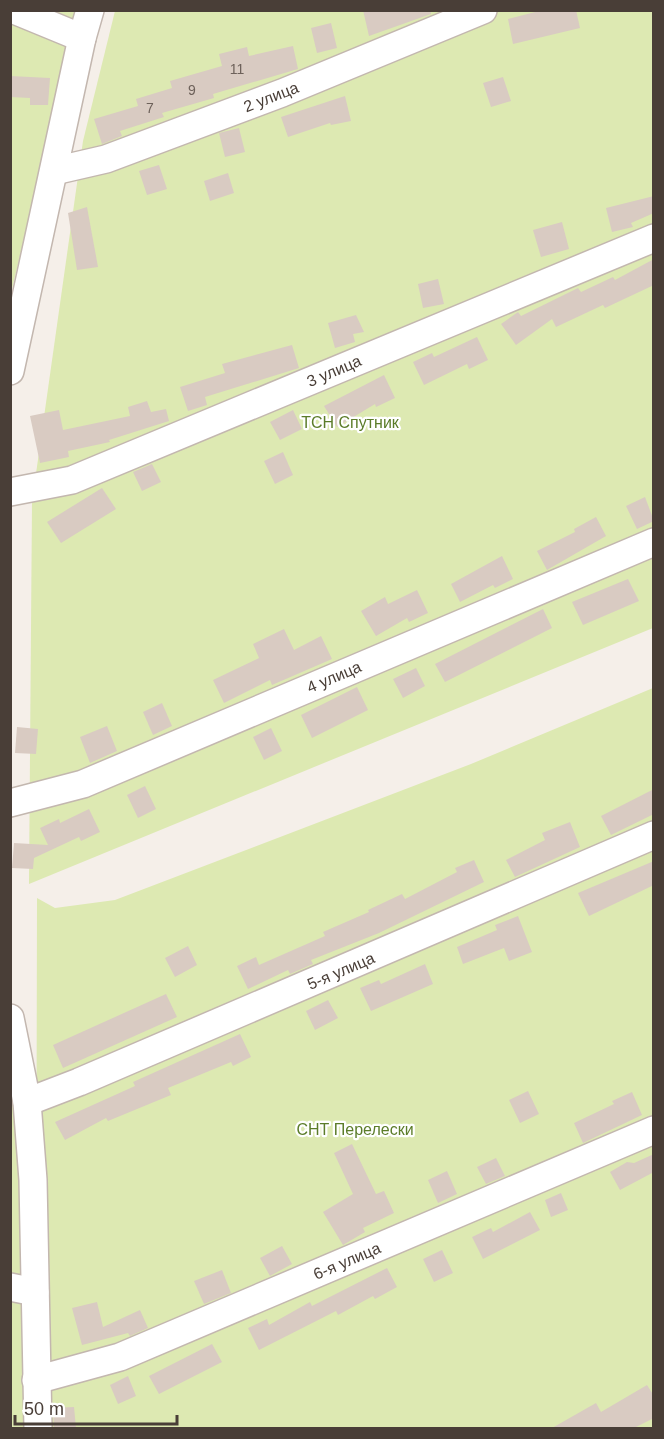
<svg xmlns="http://www.w3.org/2000/svg" width="664" height="1439" font-family="Arial,sans-serif">
	<style>
		.green { fill: #dde9b2 }
		.building { fill: #d9cbc2 }
		.lines { fill: none; stroke-linecap: round; stroke-linejoin: round }
		.minor-casing { stroke: #c3b7af; stroke-width: 30 }
		.minor { stroke: #fff; stroke-width: 27 }
		.labels { text-anchor: middle; dominant-baseline: central; stroke-width: 4.5; stroke-linejoin: round; paint-order: stroke }
		.number-label { font-size: 14px; fill: #6d615a }
		.street-label { font-size: 16px; fill: #493e37; stroke: #fff }
		.park-label { font-size: 16px; fill: #5b7c29; stroke: #fff }
	</style>
	<rect width="100%" height="100%" fill="#f5efe9"/>
	<g class="green">
		<path d="M11,11H79L11,293Z"/>
		<path d="M115,11H653V628L29,884L32,502L83,141Z"/>
		<path d="M653,688V1428H47L36,1358L37,898L55,908L115,900L471,764Z"/>
		<path d="M10,1090L25,1172L32,1428H11Z"/>
	</g>
	<g class="building">
		<path d="M363,10H430L431,14L369,36Z"/>
		<path d="M543,10H576L580,28L513,44L508,19Z"/>
		<path d="M331,23L337,48L317,53L311,28Z"/>
		<path d="M293,46L298,69L213,94L214,98L162,113L164,117L120,131L122,136L102,144L94,119L138,106L136,99L172,88L170,81L222,66L219,54L247,47L249,56Z"/>
		<path d="M10,76L50,78L48,105H30V98L10,97Z"/>
		<path d="M503,77L511,101L491,107L483,83Z"/>
		<path d="M345,96L351,121L331,125L330,123L288,137L281,117Z"/>
		<path d="M239,128L245,152L225,157L219,133Z"/>
		<path d="M159,165L167,189L147,195L139,171Z"/>
		<path d="M228,173L234,193L210,201L204,181Z"/>
		<path d="M654,196V213L631,223L633,227L612,232L606,208Z"/>
		<path d="M87,207L98,267L77,270L68,213Z"/>
		<path d="M562,222L569,249L541,257L533,230Z"/>
		<path d="M654,259V285L605,308L603,305L556,327L552,319L516,345L501,324L518,312L521,316L578,288L581,292L613,277L615,280Z"/>
		<path d="M438,279L444,304L423,308L418,284Z"/>
		<path d="M356,315L364,332L353,334L355,342L335,348L328,323Z"/>
		<path d="M477,337L488,360L469,369L467,364L424,385L413,362L432,353L434,357Z"/>
		<path d="M292,345L299,368L205,397L207,405L188,411L180,387L225,373L222,364Z"/>
		<path d="M384,375L395,398L376,407L375,404L337,427L324,406Z"/>
		<path d="M147,401L151,412L166,409L169,421L109,440L110,442L68,451L69,457L40,463L30,416L59,410L63,430L130,416L128,407Z"/>
		<path d="M293,410L302,429L280,440L270,422Z"/>
		<path d="M283,452L293,475L275,484L264,461Z"/>
		<path d="M152,464L161,482L142,491L133,472Z"/>
		<path d="M102,488L116,509L61,543L47,522Z"/>
		<path d="M645,497L654,521L637,529L626,506Z"/>
		<path d="M596,517L606,536L547,570L537,551L575,532L574,529Z"/>
		<path d="M502,556L513,579L495,588L493,585L460,602L451,584Z"/>
		<path d="M628,579L639,601L583,625L572,602Z"/>
		<path d="M417,590L428,613L409,622L407,618L376,636L361,611L385,597L388,604Z"/>
		<path d="M543,609L552,628L445,682L435,664Z"/>
		<path d="M284,629L294,650L321,636L332,659L272,685L270,680L224,703L213,680L259,658L253,644Z"/>
		<path d="M416,668L425,686L403,698L393,679Z"/>
		<path d="M357,687L368,710L312,738L301,715Z"/>
		<path d="M162,703L172,726L153,735L143,712Z"/>
		<path d="M107,726L117,751L90,763L80,737Z"/>
		<path d="M17,727L38,729L36,754L15,753Z"/>
		<path d="M271,728L282,751L264,760L253,737Z"/>
		<path d="M145,786L156,809L138,818L127,795Z"/>
		<path d="M654,789V814L611,835L601,816Z"/>
		<path d="M89,809L100,832L81,841L79,837L34,858L33,869L12,868L14,843L48,845L40,828L59,819L60,823Z"/>
		<path d="M570,822L580,847L515,877L506,860L545,840L542,833Z"/>
		<path d="M474,860L484,882L379,933L311,960L313,964L290,974L288,970L248,989L237,966L256,957L259,965L325,936L323,932L369,912L368,910L402,894L405,899L457,872L455,868Z"/>
		<path d="M654,861V885L589,916L578,893Z"/>
		<path d="M518,916L532,952L509,961L504,948L463,964L457,947L497,930L495,925Z"/>
		<path d="M188,946L197,965L175,977L165,958Z"/>
		<path d="M425,964L433,984L371,1011L360,988L379,980L381,984Z"/>
		<path d="M166,994L177,1017L63,1068L53,1045Z"/>
		<path d="M328,1000L338,1018L315,1030L306,1011Z"/>
		<path d="M240,1034L251,1057L233,1066L231,1062L168,1088L171,1095L108,1121L106,1118L65,1140L55,1122L135,1086L133,1082Z"/>
		<path d="M528,1091L539,1114L520,1123L509,1100Z"/>
		<path d="M632,1092L642,1115L583,1143L574,1123L614,1104L612,1101Z"/>
		<path d="M352,1144L376,1194L384,1191L394,1213L363,1228L365,1232L343,1245L323,1212L353,1194L334,1153Z"/>
		<path d="M654,1154V1172L620,1190L610,1172L627,1162L634,1163Z"/>
		<path d="M496,1158L505,1176L486,1184L477,1167Z"/>
		<path d="M447,1171L457,1194L438,1203L428,1180Z"/>
		<path d="M561,1193L568,1210L551,1217L545,1200Z"/>
		<path d="M530,1212L540,1230L483,1259L472,1237L491,1228L493,1232Z"/>
		<path d="M282,1246L292,1264L270,1276L260,1258Z"/>
		<path d="M442,1250L453,1273L434,1282L423,1259Z"/>
		<path d="M387,1268L397,1287L375,1299L373,1296L338,1315L336,1311L259,1350L248,1328L267,1319L269,1325L310,1302L312,1306Z"/>
		<path d="M222,1270L231,1293L204,1304L194,1281Z"/>
		<path d="M97,1302L103,1327L140,1310L148,1328L130,1336L128,1333L82,1345L72,1308Z"/>
		<path d="M212,1344L222,1362L159,1394L149,1376Z"/>
		<path d="M128,1376L136,1396L118,1404L110,1385Z"/>
		<path d="M647,1385L654,1396V1418L634,1428H552L596,1403L601,1412Z"/>
		<path d="M74,1407L76,1428H54L53,1408Z"/>
	</g>
	<g class="lines">
		<g class="minor-casing">
			<g id="minor">
				<path d="M14,10L82,38L90,10"/>
				<path d="M54,171L106,159L282,93L483,10"/>
				<path d="M10,371L82,38"/>
				<path d="M10,492L72,480L654,238"/>
				<path d="M10,803L83,784L654,542"/>
				<path d="M10,1018L27,1102L33,1180L38,1428"/>
				<path d="M27,1102L79,1082L654,835"/>
				<path d="M10,1287L35,1292"/>
				<path d="M36,1380L120,1357L654,1130"/>
			</g>
		</g>
		<use href="#minor" class="minor"/>
	</g>
	<g class="labels">
		<g class="number-label">
			<text x="237" y="69">11</text>
			<text x="192" y="90">9</text>
			<text x="150" y="108">7</text>
		</g>
		<g class="street-label">
			<text transform="translate(271 97) rotate(-21)">2 улица</text>
			<text transform="translate(334 371) rotate(-23)">3 улица</text>
			<text transform="translate(334 677) rotate(-23)">4 улица</text>
			<text transform="translate(341 971) rotate(-23)">5-я улица</text>
			<text transform="translate(347 1261) rotate(-23)">6-я улица</text>
		</g>
		<g class="park-label">
			<text x="350" y="422">ТСН Спутник</text>
			<text x="355" y="1129">СНТ Перелески</text>
		</g>
	</g>
	<rect width="664" height="1439" fill="none" stroke="#493e37" stroke-width="24"/>
	<path d="M15 1415v9h162v-9" fill="none" stroke="#493e37" stroke-width="3"/>
	<text x="24" y="1415" font-size="18" fill="#493e37" stroke="#ffffff" stroke-width="4.5" paint-order="stroke">50 m</text>
</svg>
